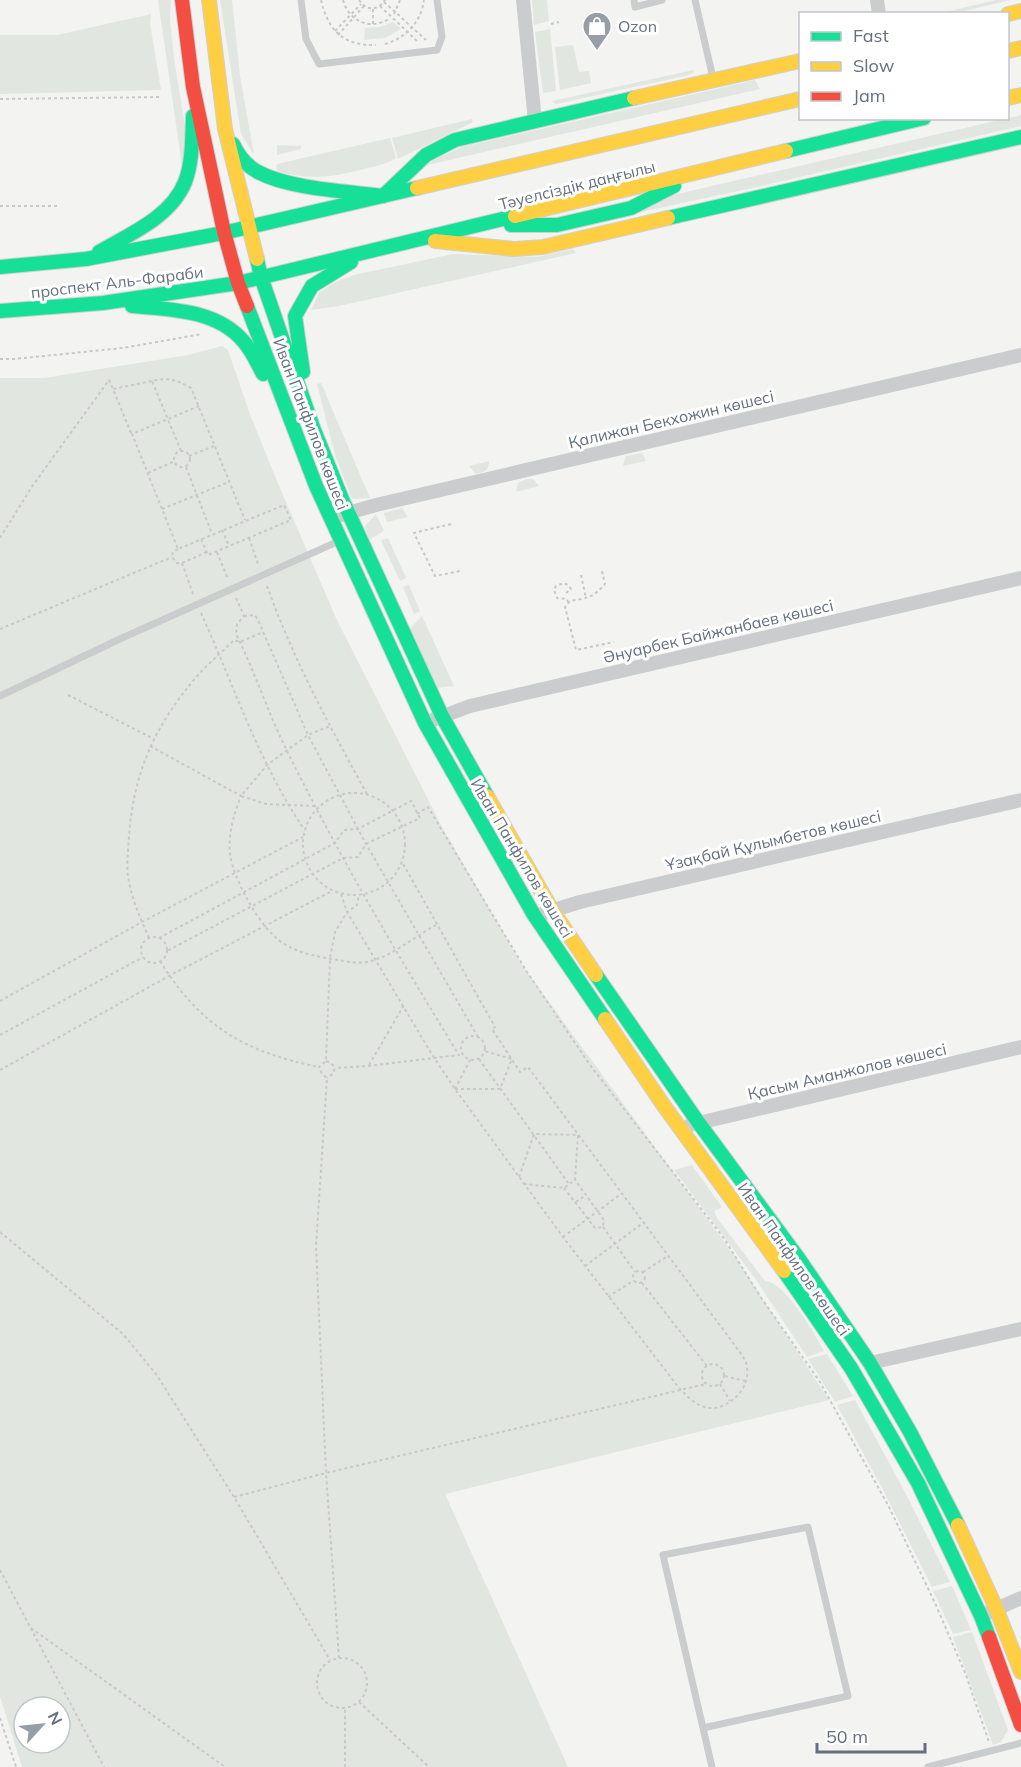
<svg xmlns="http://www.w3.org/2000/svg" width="1021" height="1767" font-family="Mulish,sans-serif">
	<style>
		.green { fill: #e2e6e0; fill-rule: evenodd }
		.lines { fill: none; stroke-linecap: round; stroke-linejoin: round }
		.fast-casing { stroke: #d0d1d1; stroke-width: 16 }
		.slow-casing { stroke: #d0d1d1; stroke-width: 16 }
		.jam-casing { stroke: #d0d1d1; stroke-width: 16 }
		.path { stroke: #c8c8c9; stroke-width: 2; stroke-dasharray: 3 3; stroke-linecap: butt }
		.lane { stroke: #cbcccd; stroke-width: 7 }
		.street { stroke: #cbcccd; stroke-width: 14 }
		.fast { stroke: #16e098; stroke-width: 14 }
		.slow { stroke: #ffcf43; stroke-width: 14 }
		.jam { stroke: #f24e42; stroke-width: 14 }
		.labels { text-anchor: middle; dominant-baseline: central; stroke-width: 6; stroke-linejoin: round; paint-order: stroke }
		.poi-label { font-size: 16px; fill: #65707f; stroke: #fff; text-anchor: start }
		.street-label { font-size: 16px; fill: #65707f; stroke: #fff }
	</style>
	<rect width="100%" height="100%" fill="#f3f3f2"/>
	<g class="green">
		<path d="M158,0H171L170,20L174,58L187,139L182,166Z"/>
		<path d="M220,0H232L240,76L254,155L241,134Z"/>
		<path d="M532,0H547L549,21L534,25Z"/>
		<path d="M996,0H1011L956,13H942Z"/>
		<path d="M151,14L150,23L161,90L0,94V35H57Z"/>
		<path d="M393,22L401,29L385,38L364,40L365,28L380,27Z"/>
		<path d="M550,29L556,91L543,93L535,32Z"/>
		<path d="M573,45L579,72L589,71L591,83L560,90L555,47Z"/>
		<path d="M694,70L693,73L685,76L556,104L552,101Z"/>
		<path d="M755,80L760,89L427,165L434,160L462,147Z"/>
		<path d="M1021,115V126L757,187L627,215L664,197Z"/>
		<path d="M472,119L473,122L398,159L392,138Z"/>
		<path d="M390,138L396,158C385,165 372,167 360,170C328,178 309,180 277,171L276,165L281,163Z"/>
		<path d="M277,145L301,146V149L277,155Z"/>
		<path d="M573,249L576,253L339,306L311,310L319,293L335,282L354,275L453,254L537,257Z"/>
		<path d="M222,346L228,350L251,417L277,481L336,618L442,827L522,965L734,1255L829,1400L445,1494L568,1767H22L0,1696V378H44L188,355ZM24,1707H60V1743H24Z"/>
		<path d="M321,383L370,498L352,499L335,455L317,384Z"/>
		<path d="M669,419L675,428L658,430L652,423Z"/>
		<path d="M637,426C635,434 632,438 624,440L617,432Z"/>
		<path d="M642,453L646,461L623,466L626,456Z"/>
		<path d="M489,461C489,471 484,472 476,474L469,466Z"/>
		<path d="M526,479H533L539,486L516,492L518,483Z"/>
		<path d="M402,508L408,517L387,522L384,513Z"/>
		<path d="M376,514L384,531L369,540L365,526Z"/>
		<path d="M388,538L406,578L400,581L381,540Z"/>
		<path d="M409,585L420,611L414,614L403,587Z"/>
		<path d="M422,616L454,686L436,688L409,630Z"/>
		<path d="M692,1165L722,1207L714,1211L717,1218L765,1281C785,1282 815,1334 824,1351L807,1357L754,1277L674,1170Z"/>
		<path d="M827,1354L853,1396L835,1402L808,1359Z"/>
		<path d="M855,1400L906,1494L950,1582L932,1587L881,1486L837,1405Z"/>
		<path d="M952,1586L971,1630L953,1634L933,1591Z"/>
		<path d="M972,1632L1008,1730L1001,1742L993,1745L953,1637Z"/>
	</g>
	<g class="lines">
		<g class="fast-casing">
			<g id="fast">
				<path d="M233,144C238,155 247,166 258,172C290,189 346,191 383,196L426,155L455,140L634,98"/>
				<path d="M786,151L924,118"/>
				<path d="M668,218L1021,137"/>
				<path d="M511,225H557L631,208L674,186"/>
				<path d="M99,252C130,234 171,217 185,182C193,161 192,137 193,116"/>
				<path d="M257,259L261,277L314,430L342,499L442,716L487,796"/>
				<path d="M0,267L86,259L223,233L417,188"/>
				<path d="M132,306C170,309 218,310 244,342C252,351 257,363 263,374"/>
				<path d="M247,306L316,486L425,723L534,915L605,1019"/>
				<path d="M0,311L103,303L238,283L515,216"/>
				<path d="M303,372L295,316L312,286L351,262"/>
				<path d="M596,975L698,1122L799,1259L870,1363L910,1432L958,1525"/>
				<path d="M784,1271L851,1368L918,1483L981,1616L989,1637"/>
			</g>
		</g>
		<g class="slow-casing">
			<g id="slow">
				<path d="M209,0L225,129L257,259"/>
				<path d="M1008,14L1021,11"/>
				<path d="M1008,51L1021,48"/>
				<path d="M634,98L800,61"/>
				<path d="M1008,98L1021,95"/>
				<path d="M417,188L800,99"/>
				<path d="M515,216L786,151"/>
				<path d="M435,241L514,249L543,247L668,218"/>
				<path d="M487,796L552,910L596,975"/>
				<path d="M605,1019L664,1106L784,1271"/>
				<path d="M958,1525L996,1608L1021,1672"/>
			</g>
		</g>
		<g class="jam-casing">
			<g id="jam">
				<path d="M182,0L193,87L224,232L238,283L247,306"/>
				<path d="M989,1637L1021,1725"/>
			</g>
		</g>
		<g class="path">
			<path d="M321,0C328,31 344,46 376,45"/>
			<path d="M343,0C349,22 371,31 390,18"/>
			<path d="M359,0C366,11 378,11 385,0"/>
			<path d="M384,2L426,40"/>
			<path d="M380,6L417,41"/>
			<path d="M373,9V27"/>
			<path d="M394,14L400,0"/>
			<path d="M551,24L559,22"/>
			<path d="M335,31L361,4"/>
			<path d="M338,35L364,6"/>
			<path d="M385,44C406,38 421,22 424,0"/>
			<path d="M0,99L162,97"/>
			<path d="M0,206H57"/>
			<path d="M0,359H14L123,348L202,334"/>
			<path d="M199,406L132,434L178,549L284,505L291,520L208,555L201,539"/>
			<path d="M131,433L113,389L152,381"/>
			<path d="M181,451L152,381C168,377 177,380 191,388L245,520"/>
			<circle cx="182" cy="459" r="8"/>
			<path d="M189,456L214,446"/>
			<path d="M186,467L212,534"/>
			<path d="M148,473L175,461"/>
			<path d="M162,509L229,482"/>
			<path d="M451,524L414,533L435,576L460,571"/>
			<path d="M222,530L229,546"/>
			<path d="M0,538L31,488L109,380L113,389"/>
			<path d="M249,538L258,564"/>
			<path d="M178,549L173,552L172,557L177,563H182L207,552"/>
			<path d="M217,552L228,579"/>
			<path d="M182,563L193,594"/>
			<path d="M602,571L605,584C593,598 587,598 570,601L565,607L576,650L614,642"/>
			<path d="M581,575L586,598"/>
			<path d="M267,586C293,659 330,727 367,794"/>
			<path d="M566,593L571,589L568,585L564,583L556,586L554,590L557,598L567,599L568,602"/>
			<path d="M236,598L244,616L237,624L236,634C255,672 268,713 287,751C339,856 398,956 459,1055L368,1066L335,1068"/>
			<path d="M201,613C234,686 259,763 304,829"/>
			<path d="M244,616L255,615L258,620L308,735L366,844L478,1037"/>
			<path d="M0,629L172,557"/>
			<path d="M68,695L154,739"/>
			<path d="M150,746L241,796C234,814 228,833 230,854C233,879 261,930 283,943C296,952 311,955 326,958C340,960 354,964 367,962C391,957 414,937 436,925"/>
			<circle cx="354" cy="844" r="51"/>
			<path d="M315,806L266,804L241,796L267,765L308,735L330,726"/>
			<path d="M417,814L428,807L527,972L590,1065L723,1237L762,1299L820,1382L889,1507L935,1603L966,1675L989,1742"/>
			<path d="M341,894L347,912L431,1053L455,1089L563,1237L679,1388C688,1397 697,1407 710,1408C730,1409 750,1388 747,1368C747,1363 744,1359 742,1355L528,1067L520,1072L492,1029L495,1027L402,862"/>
			<circle cx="154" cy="950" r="13"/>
			<path d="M149,938C141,920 133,902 129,882C126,868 128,851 129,836C134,771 155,725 198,675C209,663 222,652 234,640L240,642L263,632"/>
			<path d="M159,938L335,843L344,830L358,829L411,801L420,818L366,844L358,857L343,858L167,951"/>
			<path d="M160,961C201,1027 245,1052 319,1067"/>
			<path d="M0,1001L142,922L303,837"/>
			<path d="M0,1035L143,957"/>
			<circle cx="473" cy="1048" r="12"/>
			<path d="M479,1059L569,1184"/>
			<path d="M326,1061C333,1064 335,1066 334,1073L327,1078"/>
			<path d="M369,1065L404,1005"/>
			<path d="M0,1070L169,976L332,891"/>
			<path d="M455,1089H500L512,1059L484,1051"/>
			<path d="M455,1089L470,1060"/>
			<path d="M519,1177L534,1134L578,1135L575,1180L564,1188L524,1184"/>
			<path d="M564,1188L595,1228L603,1227L604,1220L575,1180"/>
			<path d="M576,1202L586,1195"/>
			<path d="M603,1227L635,1272"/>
			<path d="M0,1232L123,1334L156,1374L234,1497L330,1660"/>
			<path d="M563,1237L621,1194"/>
			<path d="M585,1266L643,1223"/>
			<circle cx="639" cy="1277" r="6"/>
			<path d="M643,1272L668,1256"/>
			<path d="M642,1283L707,1366"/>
			<path d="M608,1297L633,1281"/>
			<circle cx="713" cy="1375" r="11"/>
			<path d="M725,1376L745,1381"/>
			<path d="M720,1384L730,1401"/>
			<path d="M234,1497L326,1473L706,1384"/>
			<path d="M0,1570L104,1767"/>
			<path d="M31,1628L225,1767"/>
			<circle cx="342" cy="1683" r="25"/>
			<path d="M339,1658L326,1473L316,1246L327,1078L322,1074L319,1067L326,1061L330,958L335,932L347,912L357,905L359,895"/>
			<path d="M359,1702L429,1767"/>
			<path d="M0,1718L16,1767"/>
			<path d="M345,1767V1708"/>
		</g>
		<g class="lane">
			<path d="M301,0L306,39L319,64L437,50L442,37L437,0"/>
			<path d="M634,0L635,7L662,0"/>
			<path d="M695,0L713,78"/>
			<path d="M0,696L122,638L339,541"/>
			<path d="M703,1728L848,1696L808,1527L663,1555L712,1767"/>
			<path d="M928,1767L1021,1743"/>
		</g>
		<g class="street">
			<path d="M523,0L535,121"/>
			<path d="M877,0L879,14"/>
			<path d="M341,515L376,505L1021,355"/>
			<path d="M425,723L470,706L1021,578"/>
			<path d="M544,913L580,902L1021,800"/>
			<path d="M690,1125L1021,1047"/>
			<path d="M870,1363L1021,1329"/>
			<path d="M987,1613L1021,1598"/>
		</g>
		<use href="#fast" class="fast"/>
		<use href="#slow" class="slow"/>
		<use href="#jam" class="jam"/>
	</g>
	<defs>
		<g id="shop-pin" transform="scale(1.5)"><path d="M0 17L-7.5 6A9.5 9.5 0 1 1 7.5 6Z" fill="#979ea7" stroke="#fff"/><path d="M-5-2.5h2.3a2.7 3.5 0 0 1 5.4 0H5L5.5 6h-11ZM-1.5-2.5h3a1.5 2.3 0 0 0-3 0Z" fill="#fff"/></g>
	</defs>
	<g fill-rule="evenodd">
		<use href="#shop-pin" x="597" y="26"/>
	</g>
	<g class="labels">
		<g class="poi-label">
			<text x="618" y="26">Ozon</text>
		</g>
		<g class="street-label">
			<text transform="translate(577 185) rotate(-14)">Тәуелсіздік даңғылы</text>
			<text transform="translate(117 282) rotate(-7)">проспект Аль-Фараби</text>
			<text transform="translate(671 419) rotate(-13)">Қалижан Бекхожин көшесі</text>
			<text transform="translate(311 424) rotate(69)">Иван Панфилов көшесі</text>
			<text transform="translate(718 631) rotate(-13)">Әнуарбек Байжанбаев көшесі</text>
			<text transform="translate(773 840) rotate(-13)">Ұзақбай Құлымбетов көшесі</text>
			<text transform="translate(522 858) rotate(59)">Иван Панфилов көшесі</text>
			<text transform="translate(847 1071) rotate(-13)">Қасым Аманжолов көшесі</text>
			<text transform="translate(794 1259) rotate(55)">Иван Панфилов көшесі</text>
		</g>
	</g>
	<rect x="799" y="12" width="210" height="108" fill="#ffffff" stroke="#c1c6cc" stroke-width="1.5"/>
	<rect x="811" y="32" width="30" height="9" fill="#16e098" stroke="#c1c6cc" stroke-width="1.5"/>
	<text x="853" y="42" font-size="18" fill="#65707f">Fast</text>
	<rect x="811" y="62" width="30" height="9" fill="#ffcf43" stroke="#c1c6cc" stroke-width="1.5"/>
	<text x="853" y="72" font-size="18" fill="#65707f">Slow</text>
	<rect x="811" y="92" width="30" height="9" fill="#f24e42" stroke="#c1c6cc" stroke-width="1.5"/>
	<text x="853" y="102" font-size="18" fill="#65707f">Jam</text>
	<g transform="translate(42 1725) rotate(63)"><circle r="28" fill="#ffffff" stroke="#c1c6cc" stroke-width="1.5"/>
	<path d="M0-4.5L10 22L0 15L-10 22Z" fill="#979ea7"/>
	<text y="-9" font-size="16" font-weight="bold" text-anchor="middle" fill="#65707f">N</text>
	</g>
	<path d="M817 1743v9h108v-9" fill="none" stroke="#65707f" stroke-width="3"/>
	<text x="826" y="1743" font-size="18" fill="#65707f" stroke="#ffffff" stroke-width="4.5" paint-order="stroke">50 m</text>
</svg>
